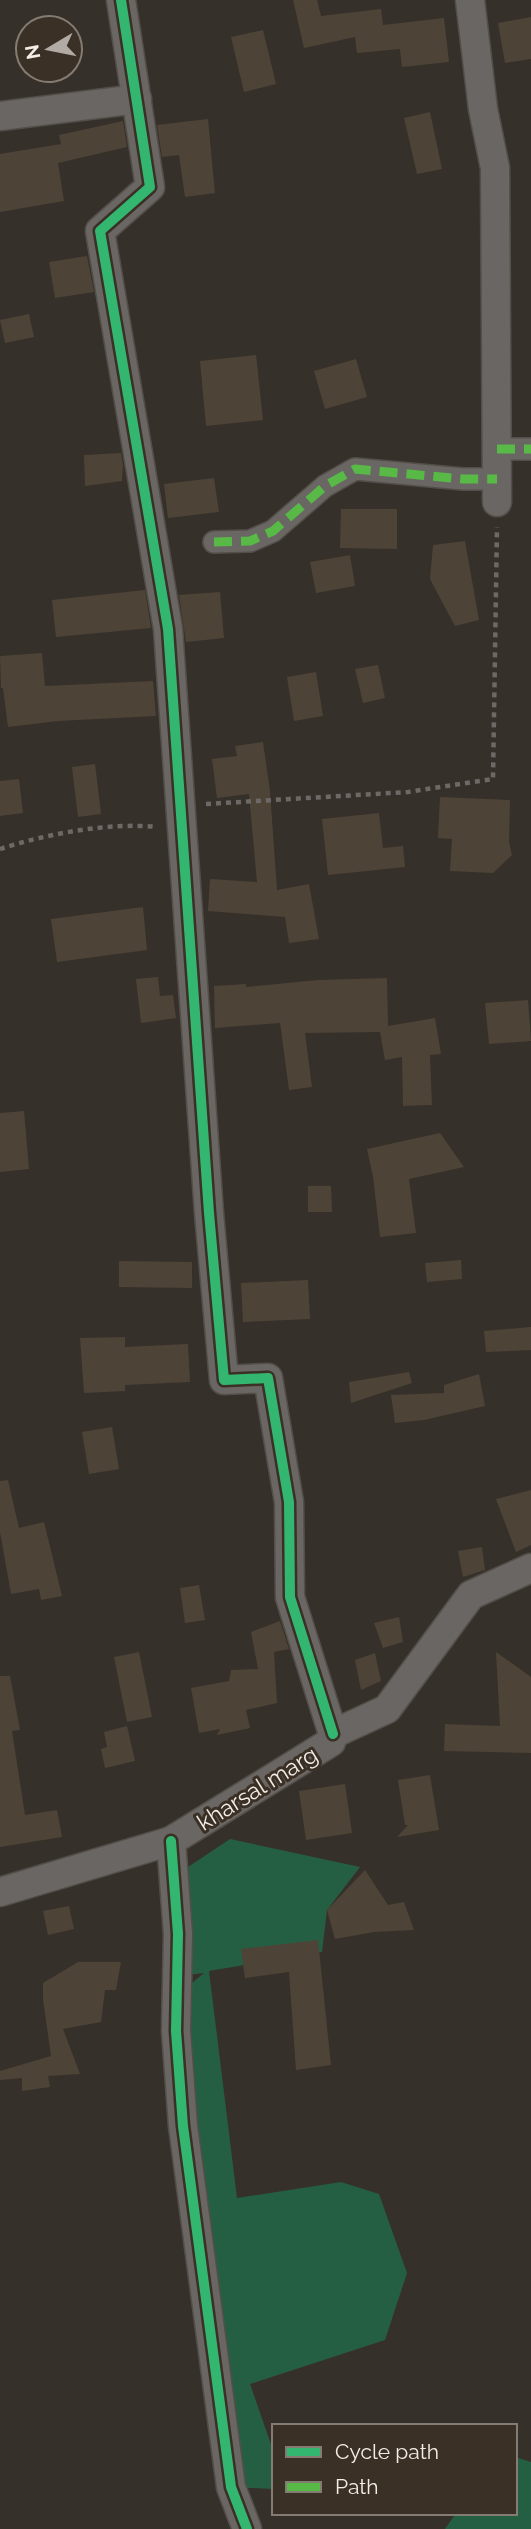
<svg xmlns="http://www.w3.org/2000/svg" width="531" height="2529" font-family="Raleway,sans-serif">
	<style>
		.forest { fill: #255f43 }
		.building { fill: #4e4337 }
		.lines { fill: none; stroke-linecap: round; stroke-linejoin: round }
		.pedestrian-casing { stroke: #544e49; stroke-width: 24 }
		.minor-casing { stroke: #544e49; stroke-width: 31 }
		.path { stroke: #6d6966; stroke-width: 4.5; stroke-dasharray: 5 5; stroke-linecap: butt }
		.pedestrian { stroke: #696663; stroke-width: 21 }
		.minor { stroke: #696663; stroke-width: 28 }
		.quiet { stroke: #58b947; stroke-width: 9; stroke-dasharray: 18 9; stroke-linecap: butt }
		.cycleway-casing { stroke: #3a3026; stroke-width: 15 }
		.cycleway { stroke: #33b770; stroke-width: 10 }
		.labels { text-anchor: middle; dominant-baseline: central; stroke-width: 6; stroke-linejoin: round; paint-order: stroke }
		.street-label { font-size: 23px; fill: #f4ede7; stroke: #3a3026 }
	</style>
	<rect width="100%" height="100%" fill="#36302a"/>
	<g class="forest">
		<path d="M230,1839L360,1867L327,1910L322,1952L209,1971L237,2198L341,2182L379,2194L407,2273L385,2340L250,2384L274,2453V2489L231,2487L176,1996L204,1973L177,1976L173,1877Z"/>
		<path d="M515,2457L531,2462V2529H445L456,2513H515Z"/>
	</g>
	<g class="building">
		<path d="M293,0H317L321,16L381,9L383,25L444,18L449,62L402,67L400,49L357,53L355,37L304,48Z"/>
		<path d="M531,17V59L505,63L498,23Z"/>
		<path d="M263,30L276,84L244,92L231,37Z"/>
		<path d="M430,112L442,169L417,174L404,118Z"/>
		<path d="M208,119L215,193L185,197L179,155L162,157L157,125Z"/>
		<path d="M123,121L127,147L58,163L64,201L0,212V154L61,144L59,135Z"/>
		<path d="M87,256L94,292L55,298L49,262Z"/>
		<path d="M29,314L34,337L5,343L0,320Z"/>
		<path d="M256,355L263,420L206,426L200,361Z"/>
		<path d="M356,359L367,397L325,409L314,371Z"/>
		<path d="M121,453L123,465L122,481L85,486L84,455Z"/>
		<path d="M214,478L219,512L168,518L164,484Z"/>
		<path d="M341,509H397V549L340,548Z"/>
		<path d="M465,541L479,620L455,626L430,579L433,545Z"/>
		<path d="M350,555L355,586L316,593L310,562Z"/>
		<path d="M145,590L151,628L56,637L52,600Z"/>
		<path d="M220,592L224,638L186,642L179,595Z"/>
		<path d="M42,653L45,686L153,681L156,716L58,721L8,727L3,688H1L0,656Z"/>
		<path d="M378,665L385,698L363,703L355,669Z"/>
		<path d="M316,672L323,716L294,721L287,677Z"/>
		<path d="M263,742L270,791L277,890L309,884L319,939L289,943L285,917L208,911L210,879L257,882L249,794L217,798L212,759L237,756L235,746Z"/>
		<path d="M95,764L101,814L78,817L72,767Z"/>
		<path d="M19,779L23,813L0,816V781Z"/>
		<path d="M440,797L510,800L509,842L512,855L493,873L450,871L452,839L438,838Z"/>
		<path d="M379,813L383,848L403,846L405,867L328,875L322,819Z"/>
		<path d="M143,907L147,950L57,962L51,919Z"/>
		<path d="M158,977L160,996L173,995L176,1018L141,1023L136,979Z"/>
		<path d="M387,978L388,1026L435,1018L441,1054L430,1055L432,1105L403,1106L402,1057L385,1060L380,1032L305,1033L312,1087L289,1090L280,1023L215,1028L214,986L246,984V987L318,980Z"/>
		<path d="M528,1000L531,1041L489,1044L485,1003Z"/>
		<path d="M24,1111L29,1169L0,1172V1113Z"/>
		<path d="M440,1133L464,1167L409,1179L416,1233L380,1237L373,1177L367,1149Z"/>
		<path d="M308,1186H331L332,1212H308Z"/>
		<path d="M461,1260L462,1279L427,1282L425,1263Z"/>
		<path d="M119,1261L192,1262V1288L119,1287Z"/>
		<path d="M308,1280L310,1319L243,1322L241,1283Z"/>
		<path d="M531,1327V1350L486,1352L484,1331Z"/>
		<path d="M125,1337V1347L188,1344L190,1382L125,1385V1391L84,1393L80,1338Z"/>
		<path d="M409,1372L412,1383L351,1403L349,1382Z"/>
		<path d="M479,1374L485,1406L424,1420L395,1423L391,1395L444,1393V1385Z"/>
		<path d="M112,1427L119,1469L89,1474L82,1432Z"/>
		<path d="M8,1480L19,1528L44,1522L62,1596L41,1600L39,1589L11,1594L0,1532V1481Z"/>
		<path d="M531,1490V1545L516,1552L496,1499Z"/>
		<path d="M482,1547L485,1570L463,1577L458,1551Z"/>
		<path d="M199,1585L205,1620L185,1623L180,1588Z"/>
		<path d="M399,1617L403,1642L383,1648L374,1623Z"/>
		<path d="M280,1621L289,1649L274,1652L277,1703L246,1710L250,1728L217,1735L220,1729L199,1733L191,1688L229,1681L231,1670L258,1669L251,1632Z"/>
		<path d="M139,1652L152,1717L127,1722L114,1657Z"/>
		<path d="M496,1652L531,1677V1753L444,1751L445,1724L500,1726Z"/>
		<path d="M375,1653L381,1681L361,1690L355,1660Z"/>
		<path d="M0,1676H10L20,1730L12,1731L25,1815L57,1810L62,1837L0,1847Z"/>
		<path d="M127,1726L135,1761L105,1768L101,1749L107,1747L104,1732Z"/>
		<path d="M430,1775L439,1830L397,1837L408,1825H405L398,1780Z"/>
		<path d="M345,1784L352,1833L306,1840L299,1791Z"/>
		<path d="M365,1870L388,1905L404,1902L414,1930L374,1932L335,1939L327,1910Z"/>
		<path d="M69,1906L74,1929L48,1935L43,1911Z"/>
		<path d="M318,1940L331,2065L296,2070L289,1972L245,1978L241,1949Z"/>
		<path d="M78,1962H121L116,1990H105L101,2022L63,2029L80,2074L48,2076L50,2087L22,2091V2078L0,2080V2071L51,2056L43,1999V1983Z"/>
	</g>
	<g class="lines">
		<g class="pedestrian-casing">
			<g id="pedestrian">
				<path d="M497,449H531"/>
				<path d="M214,542L250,541L273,531L325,486L355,469L463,479H497"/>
			</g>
		</g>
		<g class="minor-casing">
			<g id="minor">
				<path d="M121,0L150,187L100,231L168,629L209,1213L224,1380L268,1378L289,1502L290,1597L333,1734"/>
				<path d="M470,0L483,109L495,168L497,502"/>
				<path d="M0,116L137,99"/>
				<path d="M171,1841L178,1934L176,2031L183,2126L231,2487L247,2529"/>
				<path d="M0,1892L171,1841L331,1742L333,1734L387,1709L471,1595L531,1568"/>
			</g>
		</g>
		<g class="path">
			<path d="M206,804L408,792L493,779L497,527"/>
			<path d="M0,849C46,834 109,822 157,827"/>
		</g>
		<use href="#pedestrian" class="pedestrian"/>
		<use href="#minor" class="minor"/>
		<g class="quiet">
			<path d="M497,449H531"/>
			<path d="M214,542L250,541L273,531L325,486L355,469L463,479H497"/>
		</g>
		<g class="cycleway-casing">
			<g id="cycleway">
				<path d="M121,0L150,187L100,231L168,629L209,1213L224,1380L268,1378L289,1502L290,1597L333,1734"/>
				<path d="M171,1841L178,1934L176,2031L183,2126L231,2487L247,2529"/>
			</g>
		</g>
		<use href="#cycleway" class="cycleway"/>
	</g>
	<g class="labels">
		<g class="street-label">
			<text transform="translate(257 1788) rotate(-32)">kharsal marg</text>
		</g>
	</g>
	<rect x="272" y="2424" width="245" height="91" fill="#3a3026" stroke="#847c73" stroke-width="2"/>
	<rect x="286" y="2447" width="35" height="10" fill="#33b770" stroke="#847c73" stroke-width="2"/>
	<text x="335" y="2459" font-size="21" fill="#f4ede7">Cycle path</text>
	<rect x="286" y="2482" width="35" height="10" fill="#58b947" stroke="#847c73" stroke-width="2"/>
	<text x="335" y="2494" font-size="21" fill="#f4ede7">Path</text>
	<g transform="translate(49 49) rotate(260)"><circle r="33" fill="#3a3026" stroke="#847c73" stroke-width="2"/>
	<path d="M0-5L12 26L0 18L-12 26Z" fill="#b2aba5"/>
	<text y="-10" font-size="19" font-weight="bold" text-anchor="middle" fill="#f4ede7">N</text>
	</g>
</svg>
